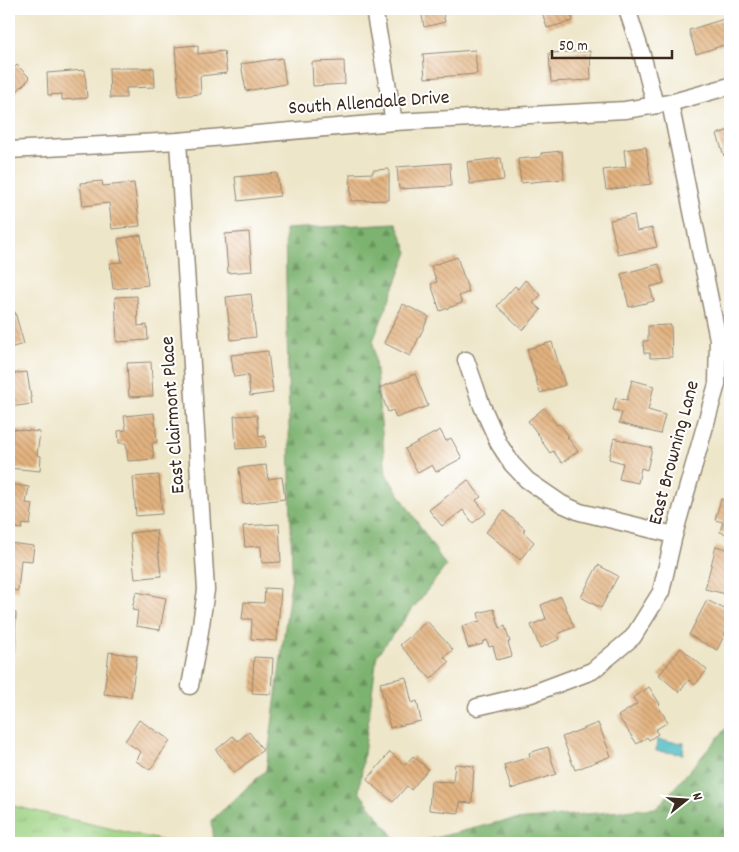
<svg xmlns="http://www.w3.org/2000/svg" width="739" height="852" font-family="Dekko,sans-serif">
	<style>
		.grass { fill: url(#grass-tufts); stroke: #6c7e50 }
		.forest { fill: url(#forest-firs); stroke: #5c6e47 }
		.water { fill: #4cbac3; stroke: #447270 }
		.building { fill: url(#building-back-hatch) }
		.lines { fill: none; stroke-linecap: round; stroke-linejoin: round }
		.minor-casing { stroke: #948874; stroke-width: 19 }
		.minor { stroke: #fff; stroke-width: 16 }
		.labels { text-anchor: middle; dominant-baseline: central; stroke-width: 4; stroke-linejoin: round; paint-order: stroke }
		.street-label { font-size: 20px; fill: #3b2a1e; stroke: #fff }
	</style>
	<defs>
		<pattern id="grass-tufts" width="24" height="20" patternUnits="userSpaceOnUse" patternTransform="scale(1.25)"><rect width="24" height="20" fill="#9cd182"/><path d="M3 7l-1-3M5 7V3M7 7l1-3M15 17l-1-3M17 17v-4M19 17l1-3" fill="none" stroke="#80aa6a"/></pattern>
		<pattern id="forest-firs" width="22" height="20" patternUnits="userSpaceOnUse" patternTransform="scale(1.25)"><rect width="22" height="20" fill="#7db370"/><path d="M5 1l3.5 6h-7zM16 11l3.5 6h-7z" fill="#68925b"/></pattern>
		<pattern id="building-back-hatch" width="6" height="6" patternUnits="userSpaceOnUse" patternTransform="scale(1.25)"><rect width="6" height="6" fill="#e3b380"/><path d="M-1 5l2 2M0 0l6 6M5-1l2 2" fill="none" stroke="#b99268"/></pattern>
	</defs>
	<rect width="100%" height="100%" fill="#fff"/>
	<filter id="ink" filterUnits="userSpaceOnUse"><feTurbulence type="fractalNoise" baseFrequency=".02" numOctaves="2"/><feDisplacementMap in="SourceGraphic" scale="10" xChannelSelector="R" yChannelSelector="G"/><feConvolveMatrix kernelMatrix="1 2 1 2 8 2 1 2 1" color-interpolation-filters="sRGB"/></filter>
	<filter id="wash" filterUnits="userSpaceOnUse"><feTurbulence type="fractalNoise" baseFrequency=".0096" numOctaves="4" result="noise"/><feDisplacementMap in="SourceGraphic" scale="20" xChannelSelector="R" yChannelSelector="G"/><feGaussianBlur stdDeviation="1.12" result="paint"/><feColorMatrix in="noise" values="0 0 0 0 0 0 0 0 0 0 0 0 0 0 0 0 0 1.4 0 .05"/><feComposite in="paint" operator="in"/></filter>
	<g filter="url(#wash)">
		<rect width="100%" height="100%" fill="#eee6c9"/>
		<path class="grass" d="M9,805L173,843H9Z"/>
		<g class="forest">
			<path d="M396,223L408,252L373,341L386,474L446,566L377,655L359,792L399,843H214L212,820L266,770L292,575L285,229Z"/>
			<path d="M730,724V843H415L503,821L657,808Z"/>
		</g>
		<path class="water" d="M657,740L684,743L683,754L656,751Z"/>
		<g id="blocks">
			<g class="building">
				<path d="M421,9H442L445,22L424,27Z"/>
				<path d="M541,9H570L573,21L547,28Z"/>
				<path d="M724,19L730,38V43L696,54L689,30Z"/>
				<path d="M198,45V54L224,51L227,73L200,76L201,94L179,96L175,47Z"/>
				<path d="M475,50L477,74L425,78L423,54Z"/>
				<path d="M590,51L591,80L551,82L549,53Z"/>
				<path d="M282,58L286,84L246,91L241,64Z"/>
				<path d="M344,61L345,84L313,86L312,62Z"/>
				<path d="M17,65L30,78L9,99V71L10,72Z"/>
				<path d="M109,68H154L155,87L126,88V98H110Z"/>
				<path d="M85,70L87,98L62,100V94L48,95L47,73Z"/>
				<path d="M730,130V154L724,156L717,134Z"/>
				<path d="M646,147L651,184L606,190L603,170L626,167L624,150Z"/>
				<path d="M562,151L564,179L521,183L518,159L541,157V153Z"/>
				<path d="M501,158L504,180L470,184L467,162Z"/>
				<path d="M450,163L451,186L399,189L397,167Z"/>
				<path d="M389,169V200L351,201L350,174L373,173V170Z"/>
				<path d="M277,173L280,196L238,201L235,177Z"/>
				<path d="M102,181L103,186L134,183L140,226L112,229L109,203L83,206L80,183Z"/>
				<path d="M634,215L637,231L652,228L657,247L618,255L610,220Z"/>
				<path d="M249,232L252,271L228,273L225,234Z"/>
				<path d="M141,235L148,285L113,289L110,263L122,262L118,239Z"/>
				<path d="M457,257L469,292L459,296L462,303L440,311L431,284L437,282L431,266Z"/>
				<path d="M659,264L664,283L650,287L654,301L629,307L621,274Z"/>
				<path d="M525,280L541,295L533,303L541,310L523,330L497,306L515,286L518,289Z"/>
				<path d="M251,294L256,337L231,340L226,297Z"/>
				<path d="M137,296L138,326L147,325L148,340L117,342L115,297Z"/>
				<path d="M403,304L429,317L410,356L384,343Z"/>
				<path d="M15,312L24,344L9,348V314Z"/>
				<path d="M671,325L672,357L650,358V353H644L643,341H648V326Z"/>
				<path d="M552,342L565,385L540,393L527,349Z"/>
				<path d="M268,351L273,393L250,396L248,375L234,377L231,355Z"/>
				<path d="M151,362L153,396L129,397L127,363Z"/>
				<path d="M27,372L32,404L9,407V374Z"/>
				<path d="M415,374L428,406L396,418L393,410L388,412L379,388Z"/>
				<path d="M632,380L654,386L648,410L665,415L660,434L619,423L622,412L613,410L616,398L627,400Z"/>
				<path d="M544,408L557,425L559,424L569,436L567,437L578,451L562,463L553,451L550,453L540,439L541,438L528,421Z"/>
				<path d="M154,413L157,442L152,443L154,459L128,461L126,443H119L118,431L126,430L124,416Z"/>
				<path d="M257,415L259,437L265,436L266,447L236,449L234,416Z"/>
				<path d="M13,429L40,432L37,455L41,456L40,471L9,468Z"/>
				<path d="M440,430L446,441L451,438L462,458L436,472L432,465L418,473L405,449Z"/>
				<path d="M614,438L652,448L647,470L641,468L638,483L619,479L623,463L609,459Z"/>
				<path d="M266,465L268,479L282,477L285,499L243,504L239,468Z"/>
				<path d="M159,475L162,514L136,516L133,477Z"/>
				<path d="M468,480L481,497L476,500L486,513L473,523L463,510L442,526L429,510Z"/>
				<path d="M9,484L29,487L26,503L33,504L30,525L23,524L22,529L9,527Z"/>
				<path d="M721,499L730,501V535L720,532L723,522L715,520Z"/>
				<path d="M504,511L525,529L523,532L534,542L520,560L486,532Z"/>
				<path d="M279,524L281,562L262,563L261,546L245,547L243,526Z"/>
				<path d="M156,530L161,576L135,579L130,533Z"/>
				<path d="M9,543L34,546L32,561L21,560L18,591L9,589Z"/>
				<path d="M716,546L730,550V595L705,589Z"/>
				<path d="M598,565L618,576L601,608L581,597Z"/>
				<path d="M265,588L281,589L277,641L251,639L252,619H242L244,602L264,603Z"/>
				<path d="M136,592L166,598L160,630L136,626L138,611L132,610Z"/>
				<path d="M561,596L574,627L558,634L560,639L540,648L531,625L546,619L541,605Z"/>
				<path d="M707,600L730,612V624L717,650L689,635Z"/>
				<path d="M494,609L500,628L505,626L510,642H508L512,656L497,660L493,646L489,647L487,640L482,642L483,644L468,648L462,626L480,621L478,613Z"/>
				<path d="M9,612L16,613L14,652H9Z"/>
				<path d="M427,621L453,650L444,657L449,662L431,679L400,645Z"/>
				<path d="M681,648L707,670L695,685L689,680L679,692L659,675Z"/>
				<path d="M109,652L137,656L131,697L104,694Z"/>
				<path d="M254,657L273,658L271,694L252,693Z"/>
				<path d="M406,677L412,703L417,701L421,721L390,728L380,683Z"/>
				<path d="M649,687L660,704L658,706L668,722L655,730L658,734L649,740L647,737L637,744L618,716L637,704L633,698Z"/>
				<path d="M139,720L170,740L150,770L136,761L141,752L125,741Z"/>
				<path d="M598,723L611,756L575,770L562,737Z"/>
				<path d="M249,732L263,750L234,773L216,750L233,736L238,741Z"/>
				<path d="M548,747L556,774L511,789L504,765L530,757L529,753Z"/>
				<path d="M390,752L405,765L413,756L428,769L411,790L407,786L393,802L367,780Z"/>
				<path d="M455,764L474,766L472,803L460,802L459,813L429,810L431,781L453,782Z"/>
			</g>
		</g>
	</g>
	<g filter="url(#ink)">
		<use href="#blocks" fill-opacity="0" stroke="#948874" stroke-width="1"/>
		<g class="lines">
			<g class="minor-casing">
				<g id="minor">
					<path d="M374,9L394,122"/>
					<path d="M627,9L643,58L655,105"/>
					<path d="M178,141L206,590L199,638L190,686"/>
					<path d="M9,150L178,141L394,122L625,110L670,103L730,86"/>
					<path d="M466,360L482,406L499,444L512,464L527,480L562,504L580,512L674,535"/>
					<path d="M477,707L531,694L592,671L633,637L661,592L674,535L717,384L718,339L670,103"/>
				</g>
			</g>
			<use href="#minor" class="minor"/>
		</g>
	</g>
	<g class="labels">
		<g class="street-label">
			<text transform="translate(369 104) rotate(-4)">South Allendale Drive</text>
			<text transform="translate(174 415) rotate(-94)">East Clairmont Place</text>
			<text transform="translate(675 453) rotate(-75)">East Browning Lane</text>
		</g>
	</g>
	<rect width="739" height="852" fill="none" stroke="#fff" stroke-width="30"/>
	<g transform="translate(686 800) rotate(73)" stroke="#ffffff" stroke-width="4" paint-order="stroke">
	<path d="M0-4L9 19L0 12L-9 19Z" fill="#3b2a1e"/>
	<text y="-8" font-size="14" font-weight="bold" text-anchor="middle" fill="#3b2a1e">N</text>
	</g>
	<path d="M552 50v8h120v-8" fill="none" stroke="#3b2a1e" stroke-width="2.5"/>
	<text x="559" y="50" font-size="15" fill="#3b2a1e" stroke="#ffffff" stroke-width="4" paint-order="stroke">50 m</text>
</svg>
